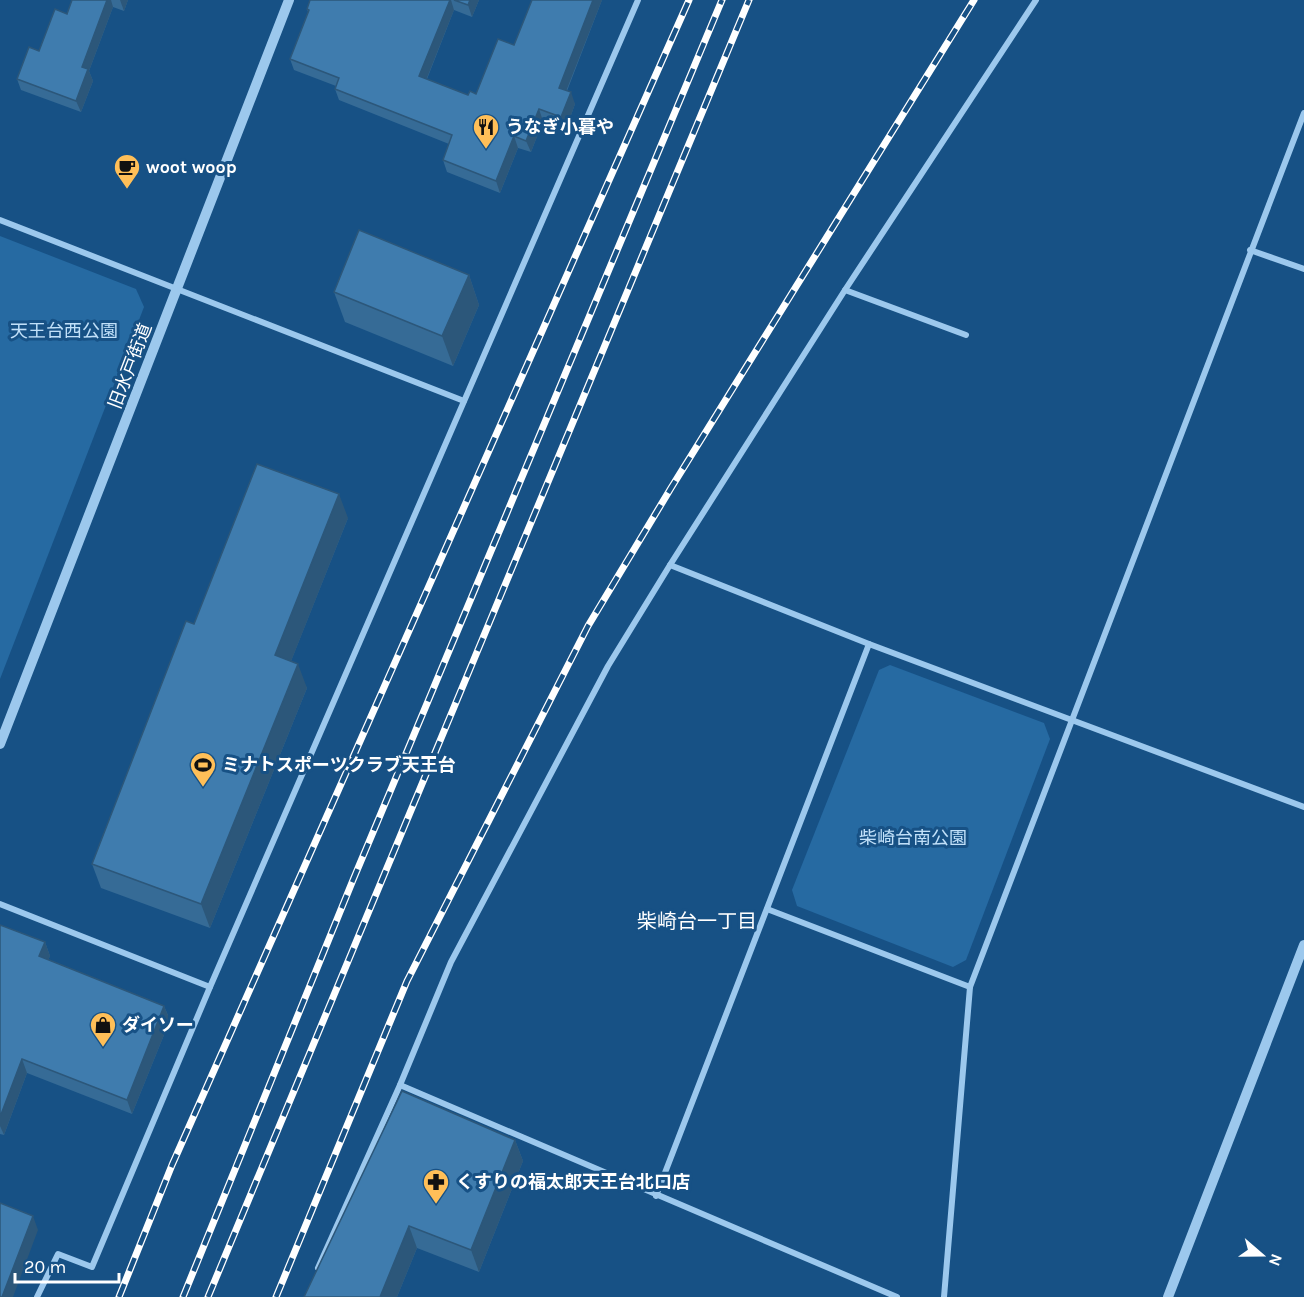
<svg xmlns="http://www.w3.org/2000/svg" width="1304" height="1297" font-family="Karla,'Noto Sans JP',sans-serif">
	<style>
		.green { fill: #266aa2 }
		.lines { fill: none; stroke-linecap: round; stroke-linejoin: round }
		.minor { stroke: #9cc8ed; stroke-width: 6 }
		.tertiary { stroke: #9cc8ed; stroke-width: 10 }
		.rail-casing { stroke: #fff; stroke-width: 7 }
		.rail { stroke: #175185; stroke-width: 4.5; stroke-dasharray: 14; stroke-linecap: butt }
		.wall { fill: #366b96 }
		.shaded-wall { fill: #2c577a }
		.building { fill: #3f7cae; stroke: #2c577a; stroke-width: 1.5 }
		.labels { text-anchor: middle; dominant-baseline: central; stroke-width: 6; stroke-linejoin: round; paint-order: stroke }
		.poi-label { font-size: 18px; font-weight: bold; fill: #fff; stroke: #175185; text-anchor: start }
		.park-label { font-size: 18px; fill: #c1e0f9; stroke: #175185 }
		.street-label { font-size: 18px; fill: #fff; stroke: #175185 }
		.neighbourhood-label { font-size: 20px; fill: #fff; stroke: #175185 }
	</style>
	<rect width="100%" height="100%" fill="#175185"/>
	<g class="green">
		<path d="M0,236L136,289L144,307L0,679Z"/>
		<path d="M890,665L1044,723L1050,739L966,960L953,967L797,906L792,890L879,670Z"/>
	</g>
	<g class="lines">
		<g class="minor">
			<path d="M0,220L464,401"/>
			<path d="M1250,250L1304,269"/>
			<path d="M845,290L966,335"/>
			<path d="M670,565L869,644L1304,807"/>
			<path d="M0,904L210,987"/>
			<path d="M767,909L970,987"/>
			<path d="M400,1085L897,1297"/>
			<path d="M656,1196L869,644"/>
			<path d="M318,1268L400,1085L451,962L608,666L670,565L845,290L1036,0"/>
			<path d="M37,1297L58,1254L92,1267L210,987L638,0"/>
			<path d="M944,1297L970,987L1304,113"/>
		</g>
		<g class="tertiary">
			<path d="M0,744L289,0"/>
			<path d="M1168,1297L1304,945"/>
		</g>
		<g class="rail-casing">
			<g id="rail">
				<path d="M119,1297L172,1165L689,0"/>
				<path d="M183,1297L353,880L722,0"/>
				<path d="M208,1297L749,0"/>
				<path d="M276,1297L407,981L588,626L671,488L974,0"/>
			</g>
		</g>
		<use href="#rail" class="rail"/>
	</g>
	<g class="wall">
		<path d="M72,0H128L124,11L113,7L89,71L93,81L81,112L21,90L17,79L67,14Z"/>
		<path d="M310,0H479L472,17L454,10L427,79L468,95L476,94L514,45L532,0H602L567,91L575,104L566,129L543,121L531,152L518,148L500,193L447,172L443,160L449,144L339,100L335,89L336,86L294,70L290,59L308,12L307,9Z"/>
		<path d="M469,275L479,305L453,366L345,322L334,292Z"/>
		<path d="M348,518L291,661L307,688L210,928L101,888L92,864Z"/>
		<path d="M0,925L45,942L50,956L48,960L164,1006L170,1020L132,1114L27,1073L4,1135L0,1134Z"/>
		<path d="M515,1140L523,1161L479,1272L417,1248L397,1297H304Z"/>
	</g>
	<g class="shaded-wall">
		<path d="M107,0H111L113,7L89,71L93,81L81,112L76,101L82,67Z"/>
		<path d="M120,0H128L124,11Z"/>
		<path d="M450,0H451L454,10L423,88L419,76Z"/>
		<path d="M470,0H479L472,17L468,5Z"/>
		<path d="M593,0H602L563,99L559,88Z"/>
		<path d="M571,92L575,104L566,129L561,117Z"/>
		<path d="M539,109L543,121L531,152L526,141Z"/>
		<path d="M514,136L518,148L500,193L496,181Z"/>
		<path d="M469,275L479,305L453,366L442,336Z"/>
		<path d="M339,494L348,518L284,679L275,655Z"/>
		<path d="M298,664L307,688L210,928L201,904Z"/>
		<path d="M45,942L50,956L44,970L39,956Z"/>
		<path d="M164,1006L170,1020L132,1114L127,1100Z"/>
		<path d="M22,1059L27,1073L4,1135L0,1126V1117Z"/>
		<path d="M515,1140L523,1161L479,1272L471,1250Z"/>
		<path d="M33,1216L38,1230L13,1297H2Z"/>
		<path d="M409,1226L417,1248L397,1297H380Z"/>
	</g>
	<g class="building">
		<path d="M72,0H107L82,67L88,69L76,101L17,79L29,47L39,51L55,9L67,14Z"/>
		<path d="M310,0H450L419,76L468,95L470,91L476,94L498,39L514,45L532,0H593L559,88L571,92L561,117L539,109L526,141L514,136L496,181L443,160L452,135L335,89L339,78L290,59L309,10L307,9Z"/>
		<path d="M454,0H470L468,5Z"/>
		<path d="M359,230L469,275L442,336L334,292Z"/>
		<path d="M257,464L339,494L275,655L298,664L201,904L92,864L186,621L194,624Z"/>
		<path d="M0,925L45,942L39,956L164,1006L127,1100L22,1059L0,1117Z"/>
		<path d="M402,1091L515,1140L471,1250L409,1226L380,1297H304Z"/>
		<path d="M0,1203L33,1216L2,1297H0Z"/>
	</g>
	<defs>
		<g id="restaurant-pin" transform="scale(1.35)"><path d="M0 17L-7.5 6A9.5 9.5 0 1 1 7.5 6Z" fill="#ffbf58" stroke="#175185"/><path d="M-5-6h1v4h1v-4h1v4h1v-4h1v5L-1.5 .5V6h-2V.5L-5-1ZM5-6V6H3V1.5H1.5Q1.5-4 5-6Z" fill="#111"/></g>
		<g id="cafe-pin" transform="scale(1.35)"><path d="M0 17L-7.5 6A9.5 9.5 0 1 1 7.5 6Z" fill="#ffbf58" stroke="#175185"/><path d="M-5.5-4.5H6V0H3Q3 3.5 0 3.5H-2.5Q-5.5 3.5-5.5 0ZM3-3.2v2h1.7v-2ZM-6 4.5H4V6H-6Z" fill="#111"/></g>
		<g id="stadium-pin" transform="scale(1.35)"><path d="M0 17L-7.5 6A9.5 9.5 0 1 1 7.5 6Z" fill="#ffbf58" stroke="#175185"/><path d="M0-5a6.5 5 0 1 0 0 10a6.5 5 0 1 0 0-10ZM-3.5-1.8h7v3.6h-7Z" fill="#111"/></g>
		<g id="shop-pin" transform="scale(1.35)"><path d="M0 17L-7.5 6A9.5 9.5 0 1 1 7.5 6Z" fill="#ffbf58" stroke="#175185"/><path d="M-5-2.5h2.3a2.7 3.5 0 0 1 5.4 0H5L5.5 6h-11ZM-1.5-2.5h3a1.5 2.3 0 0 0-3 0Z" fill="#111"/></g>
		<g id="pharmacy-pin" transform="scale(1.35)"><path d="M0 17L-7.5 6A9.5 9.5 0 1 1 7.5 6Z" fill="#ffbf58" stroke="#175185"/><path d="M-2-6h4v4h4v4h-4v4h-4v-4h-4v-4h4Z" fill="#111"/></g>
	</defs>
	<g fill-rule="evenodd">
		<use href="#restaurant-pin" x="486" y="127"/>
		<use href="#cafe-pin" x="127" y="167"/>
		<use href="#stadium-pin" x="203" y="765"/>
		<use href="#shop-pin" x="103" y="1025"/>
		<use href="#pharmacy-pin" x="436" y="1182"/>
	</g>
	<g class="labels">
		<g class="poi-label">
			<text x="506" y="127">うなぎ小暮や</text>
			<text x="146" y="167">woot woop</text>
			<text x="222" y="765">ミナトスポーツクラブ天王台</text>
			<text x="122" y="1025">ダイソー</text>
			<text x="456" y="1182">くすりの福太郎天王台北口店</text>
		</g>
		<g class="park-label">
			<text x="64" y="331">天王台西公園</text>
			<text x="913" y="838">柴崎台南公園</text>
		</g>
		<g class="street-label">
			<text transform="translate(130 366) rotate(-69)">旧水戸街道</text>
		</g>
		<g class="neighbourhood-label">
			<text x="697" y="921">柴崎台一丁目</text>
		</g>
	</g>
	<g transform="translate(1262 1255) rotate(110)" stroke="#175185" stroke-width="4.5" paint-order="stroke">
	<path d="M0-4.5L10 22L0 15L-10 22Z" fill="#ffffff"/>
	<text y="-9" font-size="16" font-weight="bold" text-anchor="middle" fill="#ffffff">N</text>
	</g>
	<path d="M15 1273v9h104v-9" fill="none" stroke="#ffffff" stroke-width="3"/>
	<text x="24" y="1273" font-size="18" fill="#ffffff" stroke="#175185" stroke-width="4.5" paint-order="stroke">20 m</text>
</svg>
